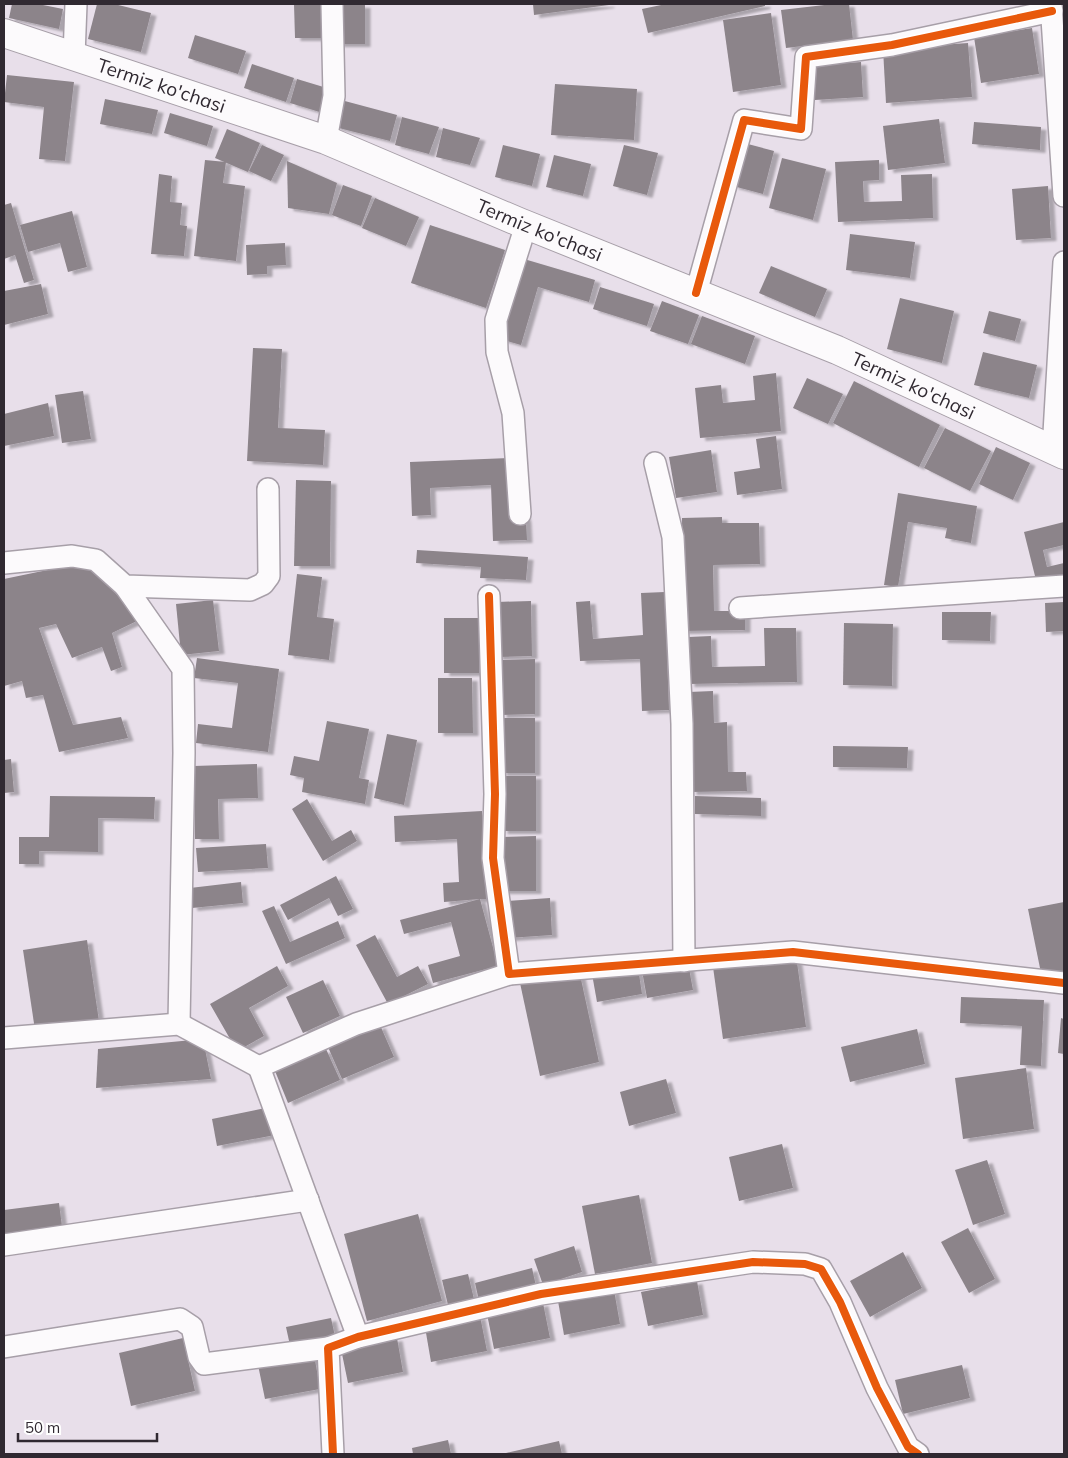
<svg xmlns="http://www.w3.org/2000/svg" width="1068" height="1458" font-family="Mulish,sans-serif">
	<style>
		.building { fill: #8c848a; filter: url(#shadow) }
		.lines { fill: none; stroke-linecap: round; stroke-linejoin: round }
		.street-casing { stroke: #a79fa8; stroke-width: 24 }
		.secondary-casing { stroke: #a79fa8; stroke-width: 30 }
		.street { stroke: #fcfafc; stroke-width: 21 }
		.secondary { stroke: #fcfafc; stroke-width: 28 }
		.cycleway-casing { stroke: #fff; stroke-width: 11 }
		.cycleway { stroke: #e8590c; stroke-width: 8 }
		.labels { text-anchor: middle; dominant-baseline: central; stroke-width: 5; stroke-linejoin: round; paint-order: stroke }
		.street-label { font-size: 19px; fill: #302931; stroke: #fff }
	</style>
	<defs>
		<filter id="shadow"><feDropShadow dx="5.5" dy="3" stdDeviation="1" flood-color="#0004"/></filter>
	</defs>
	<rect width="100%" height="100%" fill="#e8dfea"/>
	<g class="building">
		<path d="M12,4H38L63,9L59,29L9,18Z"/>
		<path d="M97,4H114L151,13L141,52L88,39Z"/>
		<path d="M294,4H325V38H295Z"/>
		<path d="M533,4H609V5L534,15Z"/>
		<path d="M666,4H765V6L648,33L642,9Z"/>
		<path d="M833,4H849L853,40L786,48L781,10Z"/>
		<path d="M339,5H365V44H338Z"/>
		<path d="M771,13L781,85L733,92L723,20Z"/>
		<path d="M1032,28L1039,74L981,83L974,37Z"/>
		<path d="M195,35L246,51L238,74L188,58Z"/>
		<path d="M968,43L972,97L886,103L883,49Z"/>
		<path d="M861,62L863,97L815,100L813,65Z"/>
		<path d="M252,64L294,78L286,102L244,88Z"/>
		<path d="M7,75L74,82L65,161L39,159L44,107L4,102Z"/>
		<path d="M297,79L330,89L323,113L290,103Z"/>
		<path d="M555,84L637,89L634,140L551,135Z"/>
		<path d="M105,99L158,110L152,134L100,124Z"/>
		<path d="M341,100L397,115L390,141L335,127Z"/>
		<path d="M170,113L213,126L207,146L164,133Z"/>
		<path d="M402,117L439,127L429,154L395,145Z"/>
		<path d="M939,119L945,163L888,170L883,126Z"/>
		<path d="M974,122L1041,127L1040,150L972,144Z"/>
		<path d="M443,128L480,138L470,165L436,157Z"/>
		<path d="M227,129L260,143L248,172L215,158Z"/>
		<path d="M744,143L774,151L763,194L733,186Z"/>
		<path d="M262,145L284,155L271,181L249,171Z"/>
		<path d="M503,145L540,154L532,186L495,177Z"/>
		<path d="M624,145L658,153L647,195L613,186Z"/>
		<path d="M554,155L591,164L583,196L546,187Z"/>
		<path d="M782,158L826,169L813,220L769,208Z"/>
		<path d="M205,160L226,162L223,183L245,186L236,261L194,256Z"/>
		<path d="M879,160V180L863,181L864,202L902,201L901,175L932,174L933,218L838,222L835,162Z"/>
		<path d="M287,161L337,183L329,214L288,208Z"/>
		<path d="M159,174L172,176L170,202L182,203L180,225L187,226L184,256L151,254Z"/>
		<path d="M343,185L372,196L361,226L332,215Z"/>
		<path d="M1048,186L1051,238L1016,240L1012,189Z"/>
		<path d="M375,198L419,217L406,246L362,228Z"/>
		<path d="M11,203L34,280L24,283L15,255L4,259V205Z"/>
		<path d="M72,211L87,267L68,272L60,243L28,252L20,225Z"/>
		<path d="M430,225L505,250L486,308L411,283Z"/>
		<path d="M850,234L915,242L910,278L846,270Z"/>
		<path d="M285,243L286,265L267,266V274L247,275L246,245Z"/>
		<path d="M524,259L595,280L589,302L538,287L521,345L500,339Z"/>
		<path d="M771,266L827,289L815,317L759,293Z"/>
		<path d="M41,284L48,314L4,325V291Z"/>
		<path d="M600,287L654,304L647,326L593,309Z"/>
		<path d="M900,298L954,311L942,363L887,349Z"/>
		<path d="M662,301L699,315L688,344L650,331Z"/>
		<path d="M989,311L1021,319L1015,341L983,333Z"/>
		<path d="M702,316L755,336L745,364L691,344Z"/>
		<path d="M253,348L282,349L278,428L325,430L323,465L247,461Z"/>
		<path d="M983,352L1037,365L1029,398L974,385Z"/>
		<path d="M776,373L781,431L700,438L695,388L721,385L723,403L755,400L753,376Z"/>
		<path d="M807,378L843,394L828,424L793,408Z"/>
		<path d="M854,381L940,425L919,467L833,423Z"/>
		<path d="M83,391L91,439L62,443L55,395Z"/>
		<path d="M48,403L54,436L4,446V414Z"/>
		<path d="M945,428L991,451L970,491L924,468Z"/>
		<path d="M776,436L782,489L737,495L734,472L760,468L756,439Z"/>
		<path d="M996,447L1030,463L1013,500L979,484Z"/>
		<path d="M711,450L717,492L676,498L669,457Z"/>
		<path d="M509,458L526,520L527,540L493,541L491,485L430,488L431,515L412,516L410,462Z"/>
		<path d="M296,480L331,481L330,566H294Z"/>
		<path d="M898,493L977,506L971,543L945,538L947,528L908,522L898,587L884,585Z"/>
		<path d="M722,517V523H759L760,564L713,565L714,611H745V630L683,631L682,518Z"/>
		<path d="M1064,522V545L1043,550L1047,567L1064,563V578L1037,584L1024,532Z"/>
		<path d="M417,550L528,557L526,580L480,578L481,567L416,563Z"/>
		<path d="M81,563L96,568L139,620L112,633L122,667L111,671L102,647L72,658L56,624L39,628L73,725L121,717L128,738L59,752L43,695L26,698L22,681L4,686V579Z"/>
		<path d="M297,574L322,577L317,617L334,619L329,660L288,655Z"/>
		<path d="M665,592L669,710L642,711L640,659L580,661L576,602L590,601L593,639L643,635L641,593Z"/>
		<path d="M213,600L219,651L181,655L176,604Z"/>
		<path d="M531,601L532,656L497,657V602Z"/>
		<path d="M1064,602V631L1046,632L1045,603Z"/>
		<path d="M942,612H991L990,641L942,640Z"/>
		<rect x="444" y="618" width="35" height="55"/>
		<path d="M844,623L893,624L892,686L843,685Z"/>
		<path d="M764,628H796L797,682L689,684L688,637L711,636L712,667L765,666Z"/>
		<path d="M197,658L279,669L268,752L196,743L198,724L232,728L238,683L194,678Z"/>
		<path d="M535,659V714L501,715V660Z"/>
		<path d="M438,678H472L473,733H438Z"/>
		<path d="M713,691L714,723L727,722L728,772H746L747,791L691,792L689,692Z"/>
		<path d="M500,718H535V773H501Z"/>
		<path d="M327,721L369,729L359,778L369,780L365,804L302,792L304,778L290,775L294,756L319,761Z"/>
		<path d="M387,734L417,740L404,805L374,798Z"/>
		<path d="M833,746L908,747L907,768L833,767Z"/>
		<path d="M11,759L14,792L4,793V760Z"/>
		<path d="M257,764L258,798L218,799L219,839H195L194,766Z"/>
		<rect x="502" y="776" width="34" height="55"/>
		<path d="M50,796L155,797L154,819L98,818V852L39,851V864H19V837H49Z"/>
		<path d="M695,796L761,798V816L695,814Z"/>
		<path d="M307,799L332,841L351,830L357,841L323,861L292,809Z"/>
		<path d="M482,811L486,899H480L498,966L433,983L428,965L460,956L451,922L404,934L400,920L480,899L444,902L443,883L459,882L457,839L395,842L394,816Z"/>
		<path d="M536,836V891H501V837Z"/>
		<path d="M266,844L268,868L198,872L196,848Z"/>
		<path d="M336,876L353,909L338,916L329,898L288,920L280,905Z"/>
		<path d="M241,882L243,903L192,908L190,888Z"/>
		<path d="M550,898L552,935L509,938L507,901Z"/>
		<path d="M1064,902V974L1042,978L1028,909Z"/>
		<path d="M274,906L290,942L338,921L345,938L286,964L262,911Z"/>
		<path d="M375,935L397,977L418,966L428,984L388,1004L356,945Z"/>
		<path d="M87,940L99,1021L35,1030L23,950Z"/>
		<path d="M796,955L806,1027L723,1039L713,967Z"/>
		<path d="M688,963L693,990L647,998L642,971Z"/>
		<path d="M277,966L288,986L249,1008L264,1036L237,1051L210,1004Z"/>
		<path d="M638,967L642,994L597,1002L592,974Z"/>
		<path d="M579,970L599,1062L540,1076L520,983Z"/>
		<path d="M323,980L340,1016L303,1033L286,997Z"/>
		<path d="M961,997L1044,1000L1041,1066L1020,1065L1022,1026L960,1023Z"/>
		<path d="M1061,1018L1064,1019V1054L1058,1053Z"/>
		<path d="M380,1025L394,1057L342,1079L328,1047Z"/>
		<path d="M917,1029L925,1064L850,1082L841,1047Z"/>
		<path d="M203,1039L211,1079L96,1088L98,1049Z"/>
		<path d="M326,1049L340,1080L288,1103L275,1071Z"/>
		<path d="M1026,1068L1034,1129L963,1139L955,1078Z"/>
		<path d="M666,1079L676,1113L629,1126L620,1092Z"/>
		<path d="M270,1107L275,1135L217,1146L212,1119Z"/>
		<path d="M782,1144L793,1188L739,1201L729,1157Z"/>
		<path d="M987,1160L1005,1214L973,1225L955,1170Z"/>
		<path d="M639,1195L652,1263L595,1274L582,1206Z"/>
		<path d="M59,1203L63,1234L4,1242V1210Z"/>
		<path d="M418,1214L442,1301L367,1321L344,1234Z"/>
		<path d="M968,1228L995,1279L969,1293L941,1242Z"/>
		<path d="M574,1246L582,1272L543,1285L534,1259Z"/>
		<path d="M903,1252L922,1288L870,1317L850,1281Z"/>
		<path d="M532,1268L536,1286L479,1301L475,1283Z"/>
		<path d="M468,1274L474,1299L448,1305L442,1280Z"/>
		<path d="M697,1281L703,1315L648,1326L641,1292Z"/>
		<path d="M614,1290L620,1324L564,1335L558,1301Z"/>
		<path d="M543,1303L550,1338L494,1349L487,1314Z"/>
		<path d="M480,1316L487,1351L431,1362L425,1327Z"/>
		<path d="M331,1318L336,1341L291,1350L286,1327Z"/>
		<path d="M183,1338L195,1391L131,1406L119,1353Z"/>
		<path d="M397,1338L403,1372L348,1383L341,1349Z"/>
		<path d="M314,1354L320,1389L265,1399L258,1365Z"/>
		<path d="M962,1365L970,1398L903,1414L895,1380Z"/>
		<path d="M448,1440L451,1454H413L412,1448Z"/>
		<path d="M559,1441L562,1454H506V1453Z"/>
	</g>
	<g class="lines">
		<g class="street-casing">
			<g id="street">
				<path d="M1051,4L1064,196"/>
				<path d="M74,56L76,4"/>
				<path d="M326,140L334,96L332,4"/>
				<path d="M696,293L744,120L801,129L806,57L892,45L1052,11"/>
				<path d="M1053,450L1064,262"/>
				<path d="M655,463L673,537L682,724L684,961"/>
				<path d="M520,514L513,413L497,352L496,320L526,225"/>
				<path d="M4,563L72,556L96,560L125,586L250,590L263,584L269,576L268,489"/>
				<path d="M125,586L183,669L184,753L179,1024"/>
				<path d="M489,596L495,794L493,858L509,974L793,952L1064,983"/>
				<path d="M740,608L1064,586"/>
				<path d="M4,1038L179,1024L259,1067"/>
				<path d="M4,1245L308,1200"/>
				<path d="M358,1337L259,1067L356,1024L509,974"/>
				<path d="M4,1347L180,1319L192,1327L199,1357L204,1364L328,1348"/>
				<path d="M333,1454L328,1348L358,1337L541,1294L753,1262L805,1264L821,1269L840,1302L877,1388L908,1447L918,1454"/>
			</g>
		</g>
		<g class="secondary-casing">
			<g id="secondary">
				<path id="s1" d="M4,33L326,140L519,222L837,350L1064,455"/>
			</g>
		</g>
		<use href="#street" class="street"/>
		<use href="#secondary" class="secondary"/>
		<g class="cycleway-casing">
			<g id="cycleway">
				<path d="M696,293L744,120L801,129L806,57L892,45L1052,11"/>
				<path d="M489,596L495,794L493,858L509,974L793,952L1064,983"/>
				<path d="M333,1454L328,1348L358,1337L541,1294L753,1262L805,1264L821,1269L840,1302L877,1388L908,1447L918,1454"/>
			</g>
		</g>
		<use href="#cycleway" class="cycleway"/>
	</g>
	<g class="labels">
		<g class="street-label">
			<text stroke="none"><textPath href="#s1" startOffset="166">Termiz ko'chasi</textPath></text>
			<text stroke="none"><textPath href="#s1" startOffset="571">Termiz ko'chasi</textPath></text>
			<text stroke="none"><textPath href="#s1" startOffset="976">Termiz ko'chasi</textPath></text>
		</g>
	</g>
	<rect width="1068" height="1458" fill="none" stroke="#302931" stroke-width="10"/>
	<path d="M18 1433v8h139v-8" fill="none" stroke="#302931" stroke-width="2.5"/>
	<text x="25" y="1433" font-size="15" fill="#302931" stroke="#ffffff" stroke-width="4" paint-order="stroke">50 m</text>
</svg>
